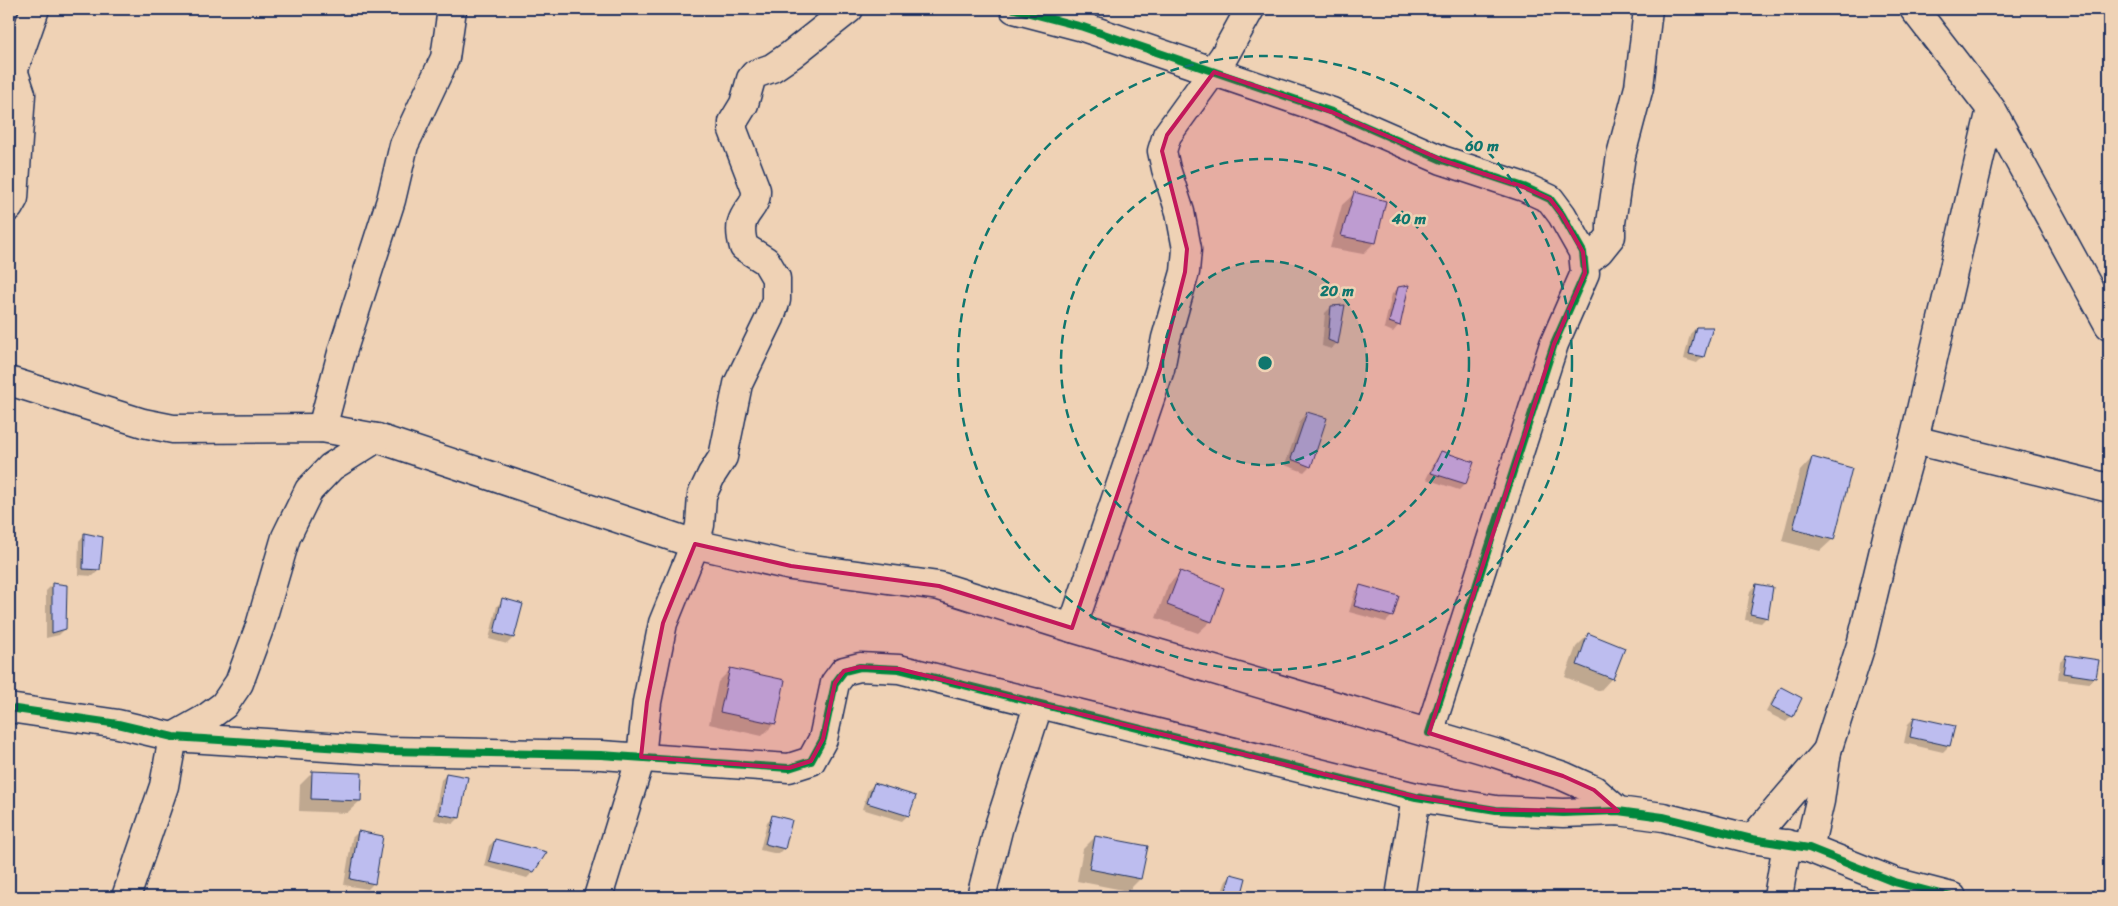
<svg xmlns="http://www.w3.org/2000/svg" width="2118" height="906" font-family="Sriracha,sans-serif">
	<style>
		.shadow { fill: #0003 }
		.building { fill: #bdbdef; stroke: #1b2f5e }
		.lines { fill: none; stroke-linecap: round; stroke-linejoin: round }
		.minor-casing { stroke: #1b2f5e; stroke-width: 31 }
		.minor { stroke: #efd2b5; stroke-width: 28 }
		.cycleway-casing { stroke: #efd2b5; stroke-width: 11 }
		.cycleway { stroke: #00873e; stroke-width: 8 }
		.marked { fill: #c2185b; fill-opacity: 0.2; stroke: #c2185b; stroke-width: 4; stroke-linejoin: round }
		.ring { fill: none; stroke: #0f766e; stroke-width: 2.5; stroke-dasharray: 9 6 }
		.centre { fill: #0f766e; stroke: #efd2b5; stroke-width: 2.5 }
		.ring-label { font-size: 15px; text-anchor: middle; font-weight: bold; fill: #0f766e; stroke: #efd2b5; stroke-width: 5; stroke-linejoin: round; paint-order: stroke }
	</style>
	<rect width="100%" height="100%" fill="#efd2b5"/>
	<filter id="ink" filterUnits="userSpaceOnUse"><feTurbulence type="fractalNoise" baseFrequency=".02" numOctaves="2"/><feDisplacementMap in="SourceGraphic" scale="10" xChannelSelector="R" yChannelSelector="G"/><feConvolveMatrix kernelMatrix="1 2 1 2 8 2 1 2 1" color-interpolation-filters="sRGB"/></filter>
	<g filter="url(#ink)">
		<g class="shadow">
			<path d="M1355,193L1375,242L1363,254L1330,248L1342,205Z"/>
			<path d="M1407,287L1398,326L1393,332L1384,328L1392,294L1398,288Z"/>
			<path d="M1343,306L1336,344L1331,349L1322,346L1325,313L1331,307Z"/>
			<path d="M1696,328L1703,357L1697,363L1684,359L1690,334Z"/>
			<path d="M1307,413L1310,466L1304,472L1285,465L1301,419Z"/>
			<path d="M1442,453L1465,484L1459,490L1426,479L1436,459Z"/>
			<path d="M1812,458L1833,539L1820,551L1782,541L1800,471Z"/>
			<path d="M84,535L99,570L93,576L78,575L79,541Z"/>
			<path d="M1180,573L1211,621L1198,633L1156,618L1168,585Z"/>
			<path d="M52,585L65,629L59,635L46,638V591Z"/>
			<path d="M1756,585L1767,617L1761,623L1745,620L1750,591Z"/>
			<path d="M1361,586L1392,616L1386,622L1349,612L1355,592Z"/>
			<path d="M503,600L521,605L513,638L507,644L489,639L497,606Z"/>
			<path d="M1589,634L1612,678L1600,691L1565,677L1576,647Z"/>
			<path d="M2066,656L2095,677L2089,683L2058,679L2060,662Z"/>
			<path d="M730,670L775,723L762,736L709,724L718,682Z"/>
			<path d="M1781,689L1792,716L1786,722L1766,712L1775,695Z"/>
			<path d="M1914,718L1949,746L1943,752L1904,743L1908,724Z"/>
			<path d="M312,773L360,801L347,813L299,811L300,785Z"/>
			<path d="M447,774L459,818L453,824L434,820L441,780Z"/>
			<path d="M874,784L908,815L902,821L862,809L868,790Z"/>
			<path d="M773,816L784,848L778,854L760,850L767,822Z"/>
			<path d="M358,832L374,883L368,889L344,885L352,838Z"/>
			<path d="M1095,837L1140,879L1128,891L1077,881L1083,849Z"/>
			<path d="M495,840L533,872L527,878L484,866L489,846Z"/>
			<path d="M1232,875L1245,879L1240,897H1220L1226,881Z"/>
		</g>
		<g class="building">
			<path d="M1354,192L1386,201L1376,243L1341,236Z"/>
			<path d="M1409,285L1400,326L1389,322L1398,287Z"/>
			<path d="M1345,305L1338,344L1328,340L1331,306Z"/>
			<path d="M1696,327H1713L1704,357L1689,354Z"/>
			<path d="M1307,412L1327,418L1311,467L1291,459Z"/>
			<path d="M1441,451L1474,462L1466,484L1431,473Z"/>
			<path d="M1812,457L1852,468L1834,540L1793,529Z"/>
			<path d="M84,533L103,537L100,570L83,569Z"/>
			<path d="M1180,571L1224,588L1212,622L1167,605Z"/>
			<path d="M52,583L67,585L66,629L52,633Z"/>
			<path d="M1756,584L1773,587L1768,618L1750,614Z"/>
			<path d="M1360,585L1399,596L1393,617L1354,606Z"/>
			<path d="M502,598L523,604L514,638L494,633Z"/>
			<path d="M1588,633L1625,648L1613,679L1577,665Z"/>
			<path d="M2066,655L2099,660L2096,678L2063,673Z"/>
			<path d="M730,668L785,680L776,724L720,712Z"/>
			<path d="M1781,687L1802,698L1793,717L1771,706Z"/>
			<path d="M1914,717L1955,726L1950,746L1910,737Z"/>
			<path d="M312,771L362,773L361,801L311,799Z"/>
			<path d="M446,773L468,777L460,818L439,814Z"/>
			<path d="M874,783L916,796L909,816L867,803Z"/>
			<path d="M772,815L792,820L785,849L765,844Z"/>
			<path d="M358,831L383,836L375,884L350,879Z"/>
			<path d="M1095,836L1148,846L1141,879L1089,869Z"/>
			<path d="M495,839L547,852L534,872L489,861Z"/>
			<path d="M1231,874L1246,878L1241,897H1224Z"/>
		</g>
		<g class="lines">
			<g class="minor-casing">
				<g id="minor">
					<path d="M1014,9L1083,27L1332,112L1442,160L1524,187L1550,199L1562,215L1583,252L1585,273L1554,344L1429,733"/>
					<path d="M1914,9L1991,109L2109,325"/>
					<path d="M9,58L21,94L14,198L9,207"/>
					<path d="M13,72L35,9"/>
					<path d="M1585,262L1599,251L1611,236V223L1621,155L1639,87L1648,9"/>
					<path d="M9,381L143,423L173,429L322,428L377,438L695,544L791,566L939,586L1072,628L1495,753L1563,776L1594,790L1618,811"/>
					<path d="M322,428L343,349L391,200L404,145L445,58L452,9"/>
					<path d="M1914,440L2109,488"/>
					<path d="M1072,628L1160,369L1166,338L1185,272L1187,249L1180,212L1166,169L1162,151L1167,135L1224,56L1250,9"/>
					<path d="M9,708L118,724L173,737L388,751L601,755L789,768L811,761L823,739L835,683L844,671L860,667L899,669L1416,797L1496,810L1563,813L1618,811L1663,817L1752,839L1809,848L1894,882L1952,897"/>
					<path d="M1752,839L1827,751"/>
					<path d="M1809,848L1820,801L1827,751L1861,645L1888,533L1914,440L1991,109"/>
					<path d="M126,897L164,786L173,737L205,719L224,705L239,683L260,626L286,537L309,490L331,467L377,438"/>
					<path d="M598,897L641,757L647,702L663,623L695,544L700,525L702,495L712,474L723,457L738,384L770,318L776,300V278L766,261L744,247C733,210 757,214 756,190L733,130V122L744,104L751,79L755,74L772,68L791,55L849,9"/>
					<path d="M981,897L999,826L1039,703"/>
					<path d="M1400,897L1416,797"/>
					<path d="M1778,897L1787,844"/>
				</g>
			</g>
			<use href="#minor" class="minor"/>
			<g class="cycleway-casing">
				<g id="cycleway">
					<path d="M1014,9L1083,27L1332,112L1442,160L1524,187L1550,199L1562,215L1583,252L1585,273L1554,344L1429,733"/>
					<path d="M9,708L118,724L173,737L388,751L601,755L789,768L811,761L823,739L835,683L844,671L860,667L899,669L1416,797L1496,810L1563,813L1618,811L1663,817L1752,839L1809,848L1894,882L1952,897"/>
				</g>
			</g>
			<use href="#cycleway" class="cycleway"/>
		</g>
	</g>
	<path class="marked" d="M1214,72L1332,112L1442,160L1524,187L1550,199L1562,215L1583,252L1585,273L1554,344L1429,733L1563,776L1594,790L1618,811L1496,810L1416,797L899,669L860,667L844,671L835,683L823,739L811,761L789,768L641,757L647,702L663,623L695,544L791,566L939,586L1072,628L1160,369L1185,272L1187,249L1162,151L1167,135Z"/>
	<circle cx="1265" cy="363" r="102" fill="#0f766e" fill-opacity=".12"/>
	<g class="ring">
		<circle cx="1265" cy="363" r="102"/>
		<circle cx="1265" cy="363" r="204"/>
		<circle cx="1265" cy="363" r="307"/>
	</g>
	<circle cx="1265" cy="363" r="8" class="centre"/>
	<g class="ring-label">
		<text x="1482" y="151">60 m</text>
		<text x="1409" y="224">40 m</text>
		<text x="1337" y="296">20 m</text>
	</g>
	<rect width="2118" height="906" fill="none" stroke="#efd2b5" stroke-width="30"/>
	<rect x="15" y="15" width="2088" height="876" fill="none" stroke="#1b2f5e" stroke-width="2" filter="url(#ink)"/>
</svg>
